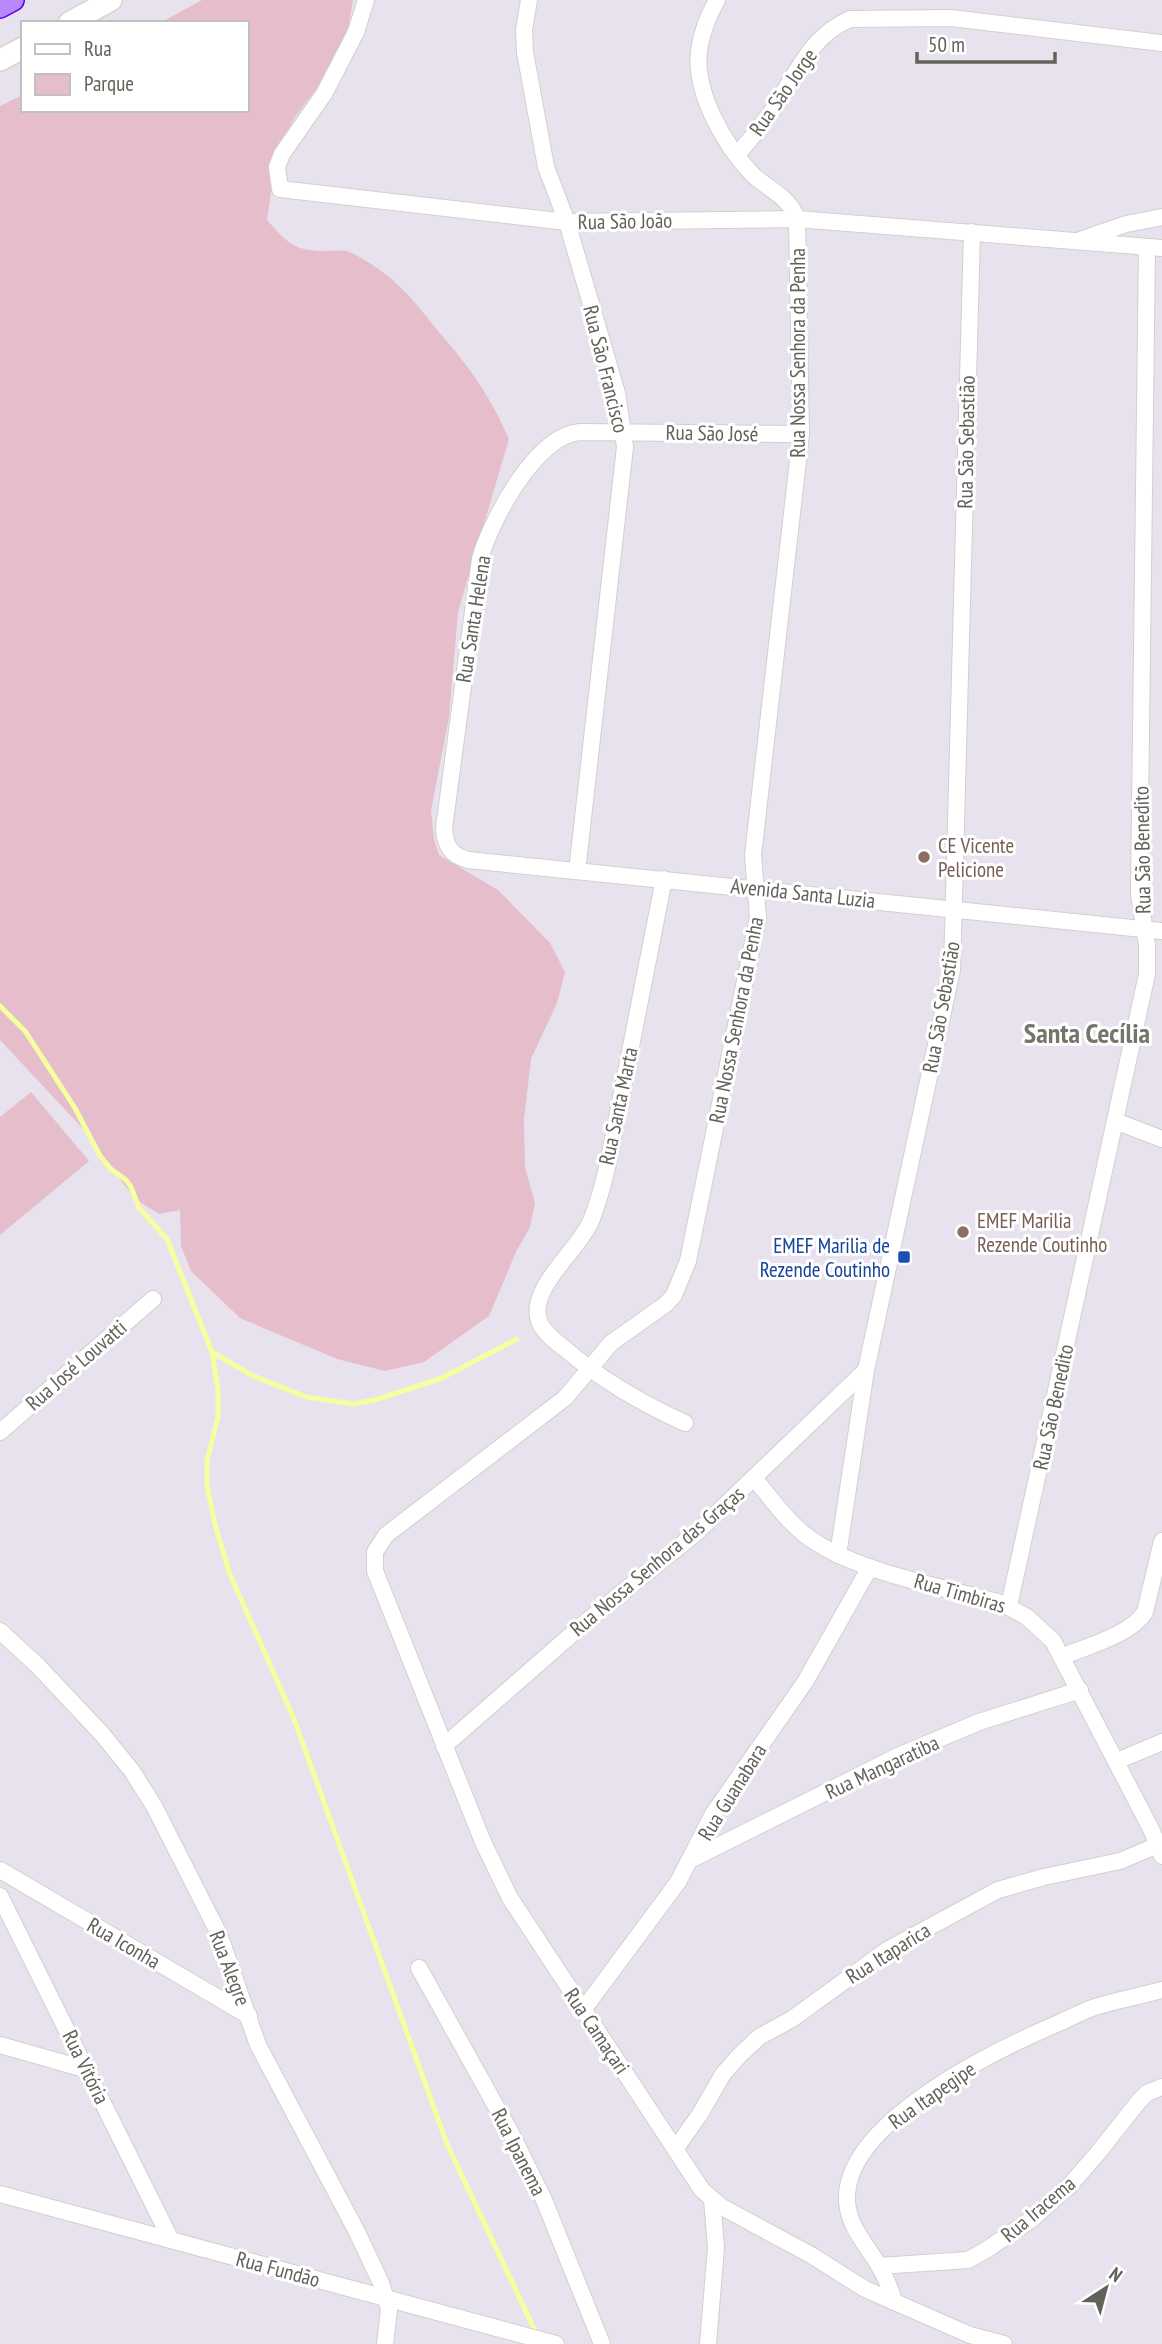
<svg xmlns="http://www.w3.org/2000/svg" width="1162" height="2344" font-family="'PT Sans Narrow',sans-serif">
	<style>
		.green { fill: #e6becb }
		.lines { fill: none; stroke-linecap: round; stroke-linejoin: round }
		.stream { stroke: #f5ffa0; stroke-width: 5 }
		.minor-casing { stroke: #cfd2cb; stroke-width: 18 }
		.secondary-casing { stroke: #d3d6cd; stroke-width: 24 }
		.motorway-casing { stroke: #5500ef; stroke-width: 24 }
		.minor { stroke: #fff; stroke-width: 16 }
		.secondary { stroke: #fff; stroke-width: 21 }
		.motorway { stroke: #b988ff; stroke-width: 21 }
		.education-dot { fill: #8d6e63; stroke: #fff; stroke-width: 2.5 }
		.transit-dot { fill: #1a4fb4; stroke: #fff; stroke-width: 2.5 }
		.labels { text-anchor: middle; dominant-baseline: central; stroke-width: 6; stroke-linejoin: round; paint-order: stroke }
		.street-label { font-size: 21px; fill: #61635a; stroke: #fff }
		.education-label { font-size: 21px; fill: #785e54; stroke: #fff; text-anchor: start }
		.transit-label { font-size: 21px; fill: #164399; stroke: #fff; text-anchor: end }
		.district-label { font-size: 28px; font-weight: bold; fill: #74756b; stroke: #fff }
	</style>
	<rect width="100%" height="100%" fill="#e7e2ee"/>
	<g class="green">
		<path d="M202,0H353L347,36L329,72L295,117L277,151L267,220C287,242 293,251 325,251C334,251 344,249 352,253C394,275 410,296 439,332C471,369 489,394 509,439L458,612L449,717L431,811L434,839L439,855L498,890L550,943L565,972L557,1003L531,1059L524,1119L525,1167L535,1203L530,1227L516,1252L489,1316L424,1362L385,1371L337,1359L240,1318L191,1271L181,1246L180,1210L159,1214L135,1199L85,1131L0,1040V106L23,95V110H247V23H160Z"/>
		<path d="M31,1092L89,1161L0,1235V1117Z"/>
	</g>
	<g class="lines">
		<g class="stream">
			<path d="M0,1006L25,1031L75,1108L100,1156L111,1169L126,1180L131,1187L139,1208L167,1239L212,1352L218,1390V1417L207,1461V1486L215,1524L229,1572L294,1719L447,2144L537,2335"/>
			<path d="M212,1352L251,1375L306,1397L353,1404L375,1400L442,1378L517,1339"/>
		</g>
		<g class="minor-casing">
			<g id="minor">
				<path d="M366,0L356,32L324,94L282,154L277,167L280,189L567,222L797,219L1162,248"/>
				<path d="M529,0L524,30L525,52L546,167L567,222L617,393L625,447L577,871"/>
				<path d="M717,0C709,14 703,29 700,45C691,88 724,145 753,175C769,190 790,197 797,219L801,434L753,855L758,917L688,1261L674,1295L666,1304L611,1343L565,1398L386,1535L375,1552V1571L483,1842L510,1898L702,2190L722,2207L811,2255L865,2289L970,2335L1004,2344"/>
				<path d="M737,155C750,140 762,125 774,108C796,75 810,36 850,19L951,18L1162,43"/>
				<path d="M1080,240L1126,224L1162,217"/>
				<path d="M801,434L580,432C536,435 491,520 480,559L444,828C445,845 450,855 468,860L1162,931"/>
				<path d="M664,879C650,950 636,1021 622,1092C613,1135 607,1181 591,1221C578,1251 528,1288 539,1321C543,1332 555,1341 564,1348C601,1380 641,1403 685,1423"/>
				<path d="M1115,1121L1162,1139"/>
				<path d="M0,1432L153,1299"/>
				<path d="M754,1478C770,1497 785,1519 804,1534C850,1571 943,1587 1001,1603L1027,1617L1053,1641L1151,1829L1162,1856"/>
				<path d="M838,1555L866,1370L952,970L972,232"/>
				<path d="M1009,1606L1147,974V945L1139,894L1147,247"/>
				<path d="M0,1631L38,1666L102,1734L132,1771L154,1806L219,1934L258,2045L357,2232L381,2283L389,2309L385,2344"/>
				<path d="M1061,1657C1085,1647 1131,1635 1145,1612L1162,1541"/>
				<path d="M444,1746L587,1621L696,1533L866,1370"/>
				<path d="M1117,1761L1162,1742"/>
				<path d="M690,1860L898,1756L979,1722L1080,1690"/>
				<path d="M0,1870L249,2016"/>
				<path d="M0,1896L171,2240"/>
				<path d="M419,1968L512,2135L544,2200L602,2344"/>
				<path d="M583,2010L678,1882L713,1814L805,1682L870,1567"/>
				<path d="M0,2045L88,2070"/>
				<path d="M676,2148L700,2114L723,2074L740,2055L759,2037L792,2019L887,1950L998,1890L1044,1877L1120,1861L1158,1845"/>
				<path d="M0,2194L556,2344"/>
				<path d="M880,2266L968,2260L986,2250L1032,2219L1069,2186L1097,2154L1139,2101L1147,2093L1162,2087"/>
				<path d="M894,2302C891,2290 886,2278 880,2268C868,2246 849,2228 847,2202C842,2122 1000,2048 1061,2022C1072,2017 1083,2011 1095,2007C1117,2000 1140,1996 1162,1990"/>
				<path d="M708,2344L716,2247L712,2199"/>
			</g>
		</g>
		<g class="secondary-casing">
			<g id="secondary">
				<path d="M69,23L111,0"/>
				<path d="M0,60L23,48"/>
			</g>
		</g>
		<g class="motorway-casing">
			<path id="motorway" d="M0,7L13,0"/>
		</g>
		<use href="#minor" class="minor"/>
		<use href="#secondary" class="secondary"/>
		<use href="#motorway" class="motorway"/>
	</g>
	<g class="education-dot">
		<circle cx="924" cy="857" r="7"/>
		<circle cx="963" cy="1232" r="7"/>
	</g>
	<rect class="transit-dot" x="897" y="1250" width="14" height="14" rx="3.5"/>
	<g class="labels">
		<g class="street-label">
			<text transform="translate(783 92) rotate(-55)">Rua São Jorge</text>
			<text transform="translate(625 221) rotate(-1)">Rua São João</text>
			<text transform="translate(797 353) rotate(-90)">Rua Nossa Senhora da Penha</text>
			<text transform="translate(606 369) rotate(76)">Rua São Francisco</text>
			<text transform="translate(712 433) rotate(1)">Rua São José</text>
			<text transform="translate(966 442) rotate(-89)">Rua São Sebastião</text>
			<text transform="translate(473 619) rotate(-81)">Rua Santa Helena</text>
			<text transform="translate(1142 850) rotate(-91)">Rua São Benedito</text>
			<text transform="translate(803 893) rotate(6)">Avenida Santa Luzia</text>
			<text transform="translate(941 1007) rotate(-80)">Rua São Sebastião</text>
			<text transform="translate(736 1020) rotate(-79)">Rua Nossa Senhora da Penha</text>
			<text transform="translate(618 1106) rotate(-78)">Rua Santa Marta</text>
			<text transform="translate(76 1365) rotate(-41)">Rua José Louvatti</text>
			<text transform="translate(1053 1407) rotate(-78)">Rua São Benedito</text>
			<text transform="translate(657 1561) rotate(-40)">Rua Nossa Senhora das Graças</text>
			<text transform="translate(960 1593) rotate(16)">Rua Timbiras</text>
			<text transform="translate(882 1767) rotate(-25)">Rua Mangaratiba</text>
			<text transform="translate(732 1792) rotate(-58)">Rua Guanabara</text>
			<text transform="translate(124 1943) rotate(30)">Rua Iconha</text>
			<text transform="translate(888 1953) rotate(-32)">Rua Itaparica</text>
			<text transform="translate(230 1968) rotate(69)">Rua Alegre</text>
			<text transform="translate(597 2031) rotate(56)">Rua Camaçari</text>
			<text transform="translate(86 2067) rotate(64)">Rua Vitória</text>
			<text transform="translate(932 2095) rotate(-35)">Rua Itapegipe</text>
			<text transform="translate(519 2152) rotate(63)">Rua Ipanema</text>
			<text transform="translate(1038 2209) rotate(-40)">Rua Iracema</text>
			<text transform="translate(278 2269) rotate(15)">Rua Fundão</text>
		</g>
		<g class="education-label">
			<text x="938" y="845">CE Vicente<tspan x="938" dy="24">Pelicione</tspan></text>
			<text x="977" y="1220">EMEF Marilia<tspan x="977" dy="24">Rezende Coutinho</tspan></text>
		</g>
		<g class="transit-label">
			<text x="890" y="1245">EMEF Marilia de<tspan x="890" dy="24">Rezende Coutinho</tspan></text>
		</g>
		<g class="district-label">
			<text x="1087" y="1032">Santa Cecília</text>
		</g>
	</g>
	<rect x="21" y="21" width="228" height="91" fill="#ffffff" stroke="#c0c1bd" stroke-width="2"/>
	<rect x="35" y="44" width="35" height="10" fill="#ffffff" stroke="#c0c1bd" stroke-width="2"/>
	<text x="84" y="56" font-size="21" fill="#61635a">Rua</text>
	<rect x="35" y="74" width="35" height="21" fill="#e6becb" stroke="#c0c1bd" stroke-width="2"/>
	<text x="84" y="91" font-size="21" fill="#61635a">Parque</text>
	<g transform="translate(1106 2288) rotate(36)" stroke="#ffffff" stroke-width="5" paint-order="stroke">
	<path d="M0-5L12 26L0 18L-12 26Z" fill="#61635a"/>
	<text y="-10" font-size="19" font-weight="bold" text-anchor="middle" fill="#61635a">N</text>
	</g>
	<path d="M917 52v10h138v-10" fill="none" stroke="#61635a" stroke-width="3.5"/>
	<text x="928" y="52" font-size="21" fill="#61635a" stroke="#ffffff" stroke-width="5" paint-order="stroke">50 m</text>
</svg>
